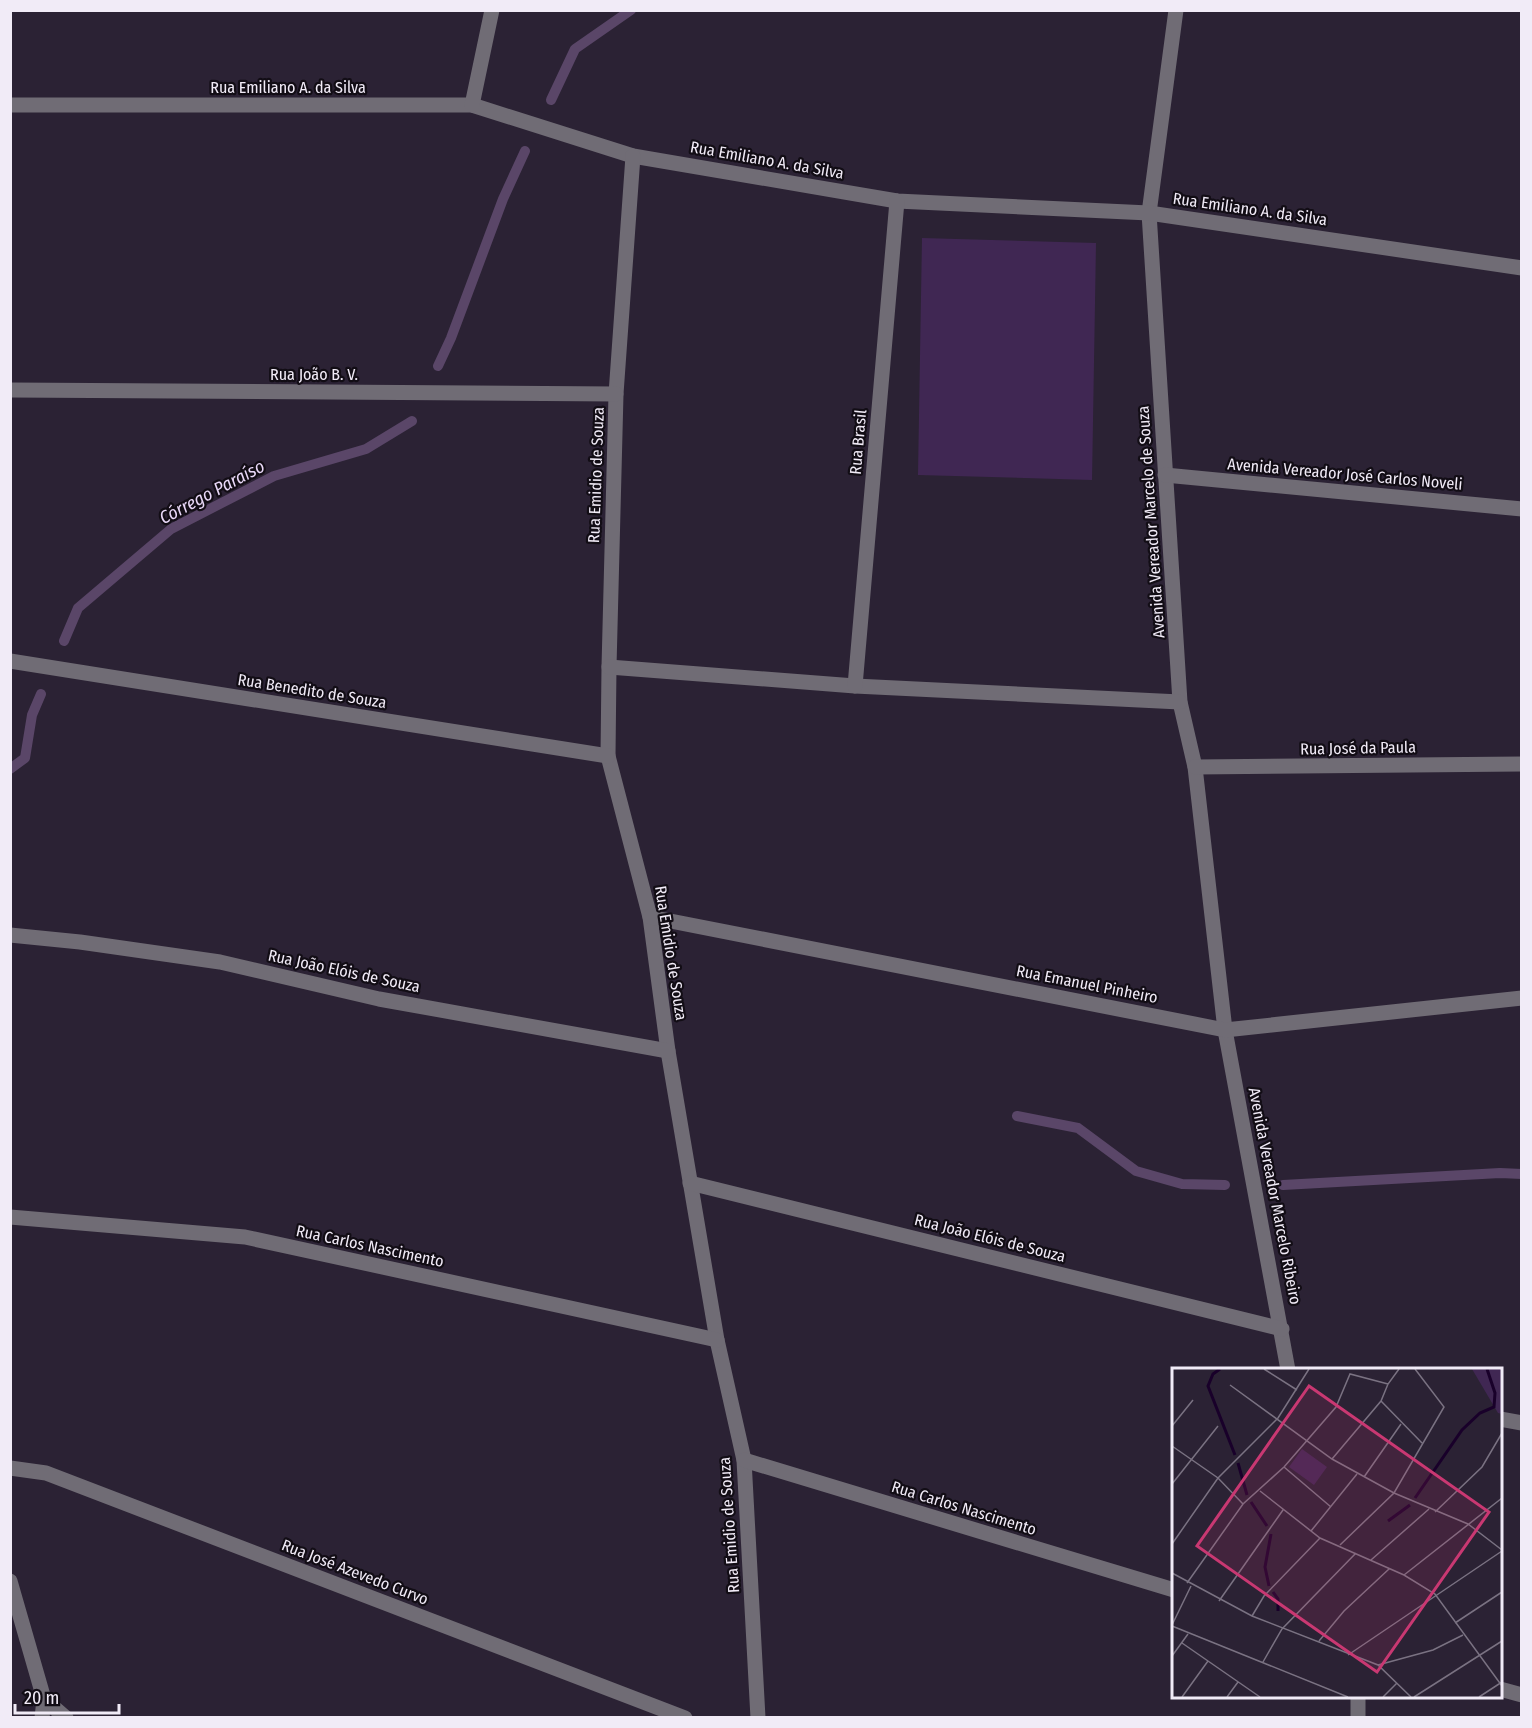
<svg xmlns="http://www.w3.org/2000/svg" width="1532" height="1728" font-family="'Fira Sans Condensed',sans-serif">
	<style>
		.green { fill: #402753 }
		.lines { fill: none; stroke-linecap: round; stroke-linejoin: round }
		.stream { stroke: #5a4668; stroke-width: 10 }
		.minor { stroke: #706c75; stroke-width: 15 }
		.labels { text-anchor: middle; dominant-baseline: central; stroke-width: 4.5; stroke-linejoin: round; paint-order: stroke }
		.street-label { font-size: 16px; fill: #f1ebf7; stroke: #120d15 }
		.water-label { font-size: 18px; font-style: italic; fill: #e9d8f8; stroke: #120d15 }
		.inset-river { fill: none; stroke: #19002a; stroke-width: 3 }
		.inset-road { fill: none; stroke: #7a7282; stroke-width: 1.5 }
		.view { fill: #c93872; fill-opacity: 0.15; stroke: #c93872; stroke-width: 3 }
		.inset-edge { fill: none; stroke: #f1ebf7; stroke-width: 3 }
	</style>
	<rect width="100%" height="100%" fill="#2b2234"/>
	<path class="green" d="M922,238L1096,243L1092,480L918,475Z"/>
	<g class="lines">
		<g class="stream">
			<path d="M551,100L575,49L631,10"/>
			<path d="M438,366L451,338L503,199L525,151"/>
			<path d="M64,641L78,608L171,529L274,476L366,449L412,421"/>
			<path d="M10,769L25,758L32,715L41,694"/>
			<path d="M1017,1116L1078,1128L1136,1171L1182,1184L1225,1185"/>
			<path d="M1283,1185L1500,1173L1522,1174"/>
		</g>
		<g class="minor">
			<path d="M1176,10L1149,213L1180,702L1195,767L1225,1030L1288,1370"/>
			<path d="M10,105H472L633,156L897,201L1149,213L1522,268"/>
			<path d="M472,105L492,10"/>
			<path d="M633,156L616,394L609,667L608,756L650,917L668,1051L717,1340L744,1460L758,1718"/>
			<path d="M10,390L616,394"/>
			<path d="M1165,475L1522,509"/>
			<path d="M10,661L608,756"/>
			<path d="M609,667L855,686L1180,702"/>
			<path d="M855,686L897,201"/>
			<path d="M1195,767L1522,764"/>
			<path d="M650,917L1225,1030L1522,998"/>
			<path d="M10,935L80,942L220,962L379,999L668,1051"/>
			<path d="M690,1183L1282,1329"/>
			<path d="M10,1217L245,1237L717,1340"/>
			<path d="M1500,1419L1522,1423"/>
			<path d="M744,1460L1174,1590"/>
			<path d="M10,1468L46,1473L685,1718"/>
			<path d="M10,1581L44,1699L42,1718"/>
			<path d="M1500,1689L1522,1695"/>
			<path d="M44,1699L66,1718"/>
			<path d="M1358,1718V1696"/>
		</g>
	</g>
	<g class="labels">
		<g class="street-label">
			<text x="288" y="87">Rua Emiliano A. da Silva</text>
			<text transform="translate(767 160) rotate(10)">Rua Emiliano A. da Silva</text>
			<text transform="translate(1250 209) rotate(8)">Rua Emiliano A. da Silva</text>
			<text x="314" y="374">Rua João B. V.</text>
			<text transform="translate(858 442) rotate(-85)">Rua Brasil</text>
			<text transform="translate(1345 474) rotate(5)">Avenida Vereador José Carlos Noveli</text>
			<text transform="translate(596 475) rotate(-88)">Rua Emidio de Souza</text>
			<text transform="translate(1151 522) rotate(-94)">Avenida Vereador Marcelo de Souza</text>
			<text transform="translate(312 691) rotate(9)">Rua Benedito de Souza</text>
			<text transform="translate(1358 748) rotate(-1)">Rua José da Paula</text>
			<text transform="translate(671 953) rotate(81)">Rua Emidio de Souza</text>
			<text transform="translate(344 971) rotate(12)">Rua João Elóis de Souza</text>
			<text transform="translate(1087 984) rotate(11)">Rua Emanuel Pinheiro</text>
			<text transform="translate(1275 1196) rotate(79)">Avenida Vereador Marcelo Ribeiro</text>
			<text transform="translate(990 1238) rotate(14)">Rua João Elóis de Souza</text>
			<text transform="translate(370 1246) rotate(12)">Rua Carlos Nascimento</text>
			<text transform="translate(964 1508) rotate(17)">Rua Carlos Nascimento</text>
			<text transform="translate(729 1525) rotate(-94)">Rua Emidio de Souza</text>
			<text transform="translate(355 1572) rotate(21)">Rua José Azevedo Curvo</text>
		</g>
		<g class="water-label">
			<text transform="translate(212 492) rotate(-28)">Córrego Paraíso</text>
		</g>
	</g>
	<g transform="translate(1172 1368)">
		<rect width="330" height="330" fill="#2b2234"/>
		<path d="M300,1H330V46L326,45ZM130,81L155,99L142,117L117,99Z" fill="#402753"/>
		<path class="inset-river" d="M48,1L41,6L36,18L63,87M66,95L75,127M243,130L290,62L308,45L322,39L323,25L315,1M79,134L95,158M216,153L238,137M97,218L93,199L99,166M101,224L106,231V243"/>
		<path class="inset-road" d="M92,1L125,22M58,17L160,91L222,125L296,156L330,182M209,33L250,75M0,58L21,32M0,78L46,110L71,136M160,91L209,33L216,16L227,1M112,99L159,139M192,109L229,56M0,116L46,58M88,123L148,170L232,207L263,226L330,318M263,144L310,99L330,65M139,163L185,106M0,176L46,110L106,50L137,1M168,177L222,125L272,39L243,1M199,192L257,141M0,205L80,248L206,297L239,329M232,207L330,130M15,215L71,136L112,99L164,39L178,6L216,16M47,233L111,142M80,248L92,228L148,170M283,255L330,224M0,257L19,218M0,258L176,329M147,273L172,243L217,201M10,275L88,329M176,287L330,183M0,288L16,266M91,294L110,261L184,185M206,297L261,282L291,267M10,329L36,293M55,329L66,314M211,329L225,315M242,329L330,273M307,329L330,314"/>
		<path class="view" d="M137,18L317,144L205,304L25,178Z"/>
		<rect width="330" height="330" class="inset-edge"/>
	</g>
	<rect width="1532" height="1728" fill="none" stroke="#f1ebf7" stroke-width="24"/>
	<path d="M15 1704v9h104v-9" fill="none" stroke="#f1ebf7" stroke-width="3"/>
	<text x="24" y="1704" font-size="18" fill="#f1ebf7" stroke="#120d15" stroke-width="4.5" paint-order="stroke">20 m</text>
</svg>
